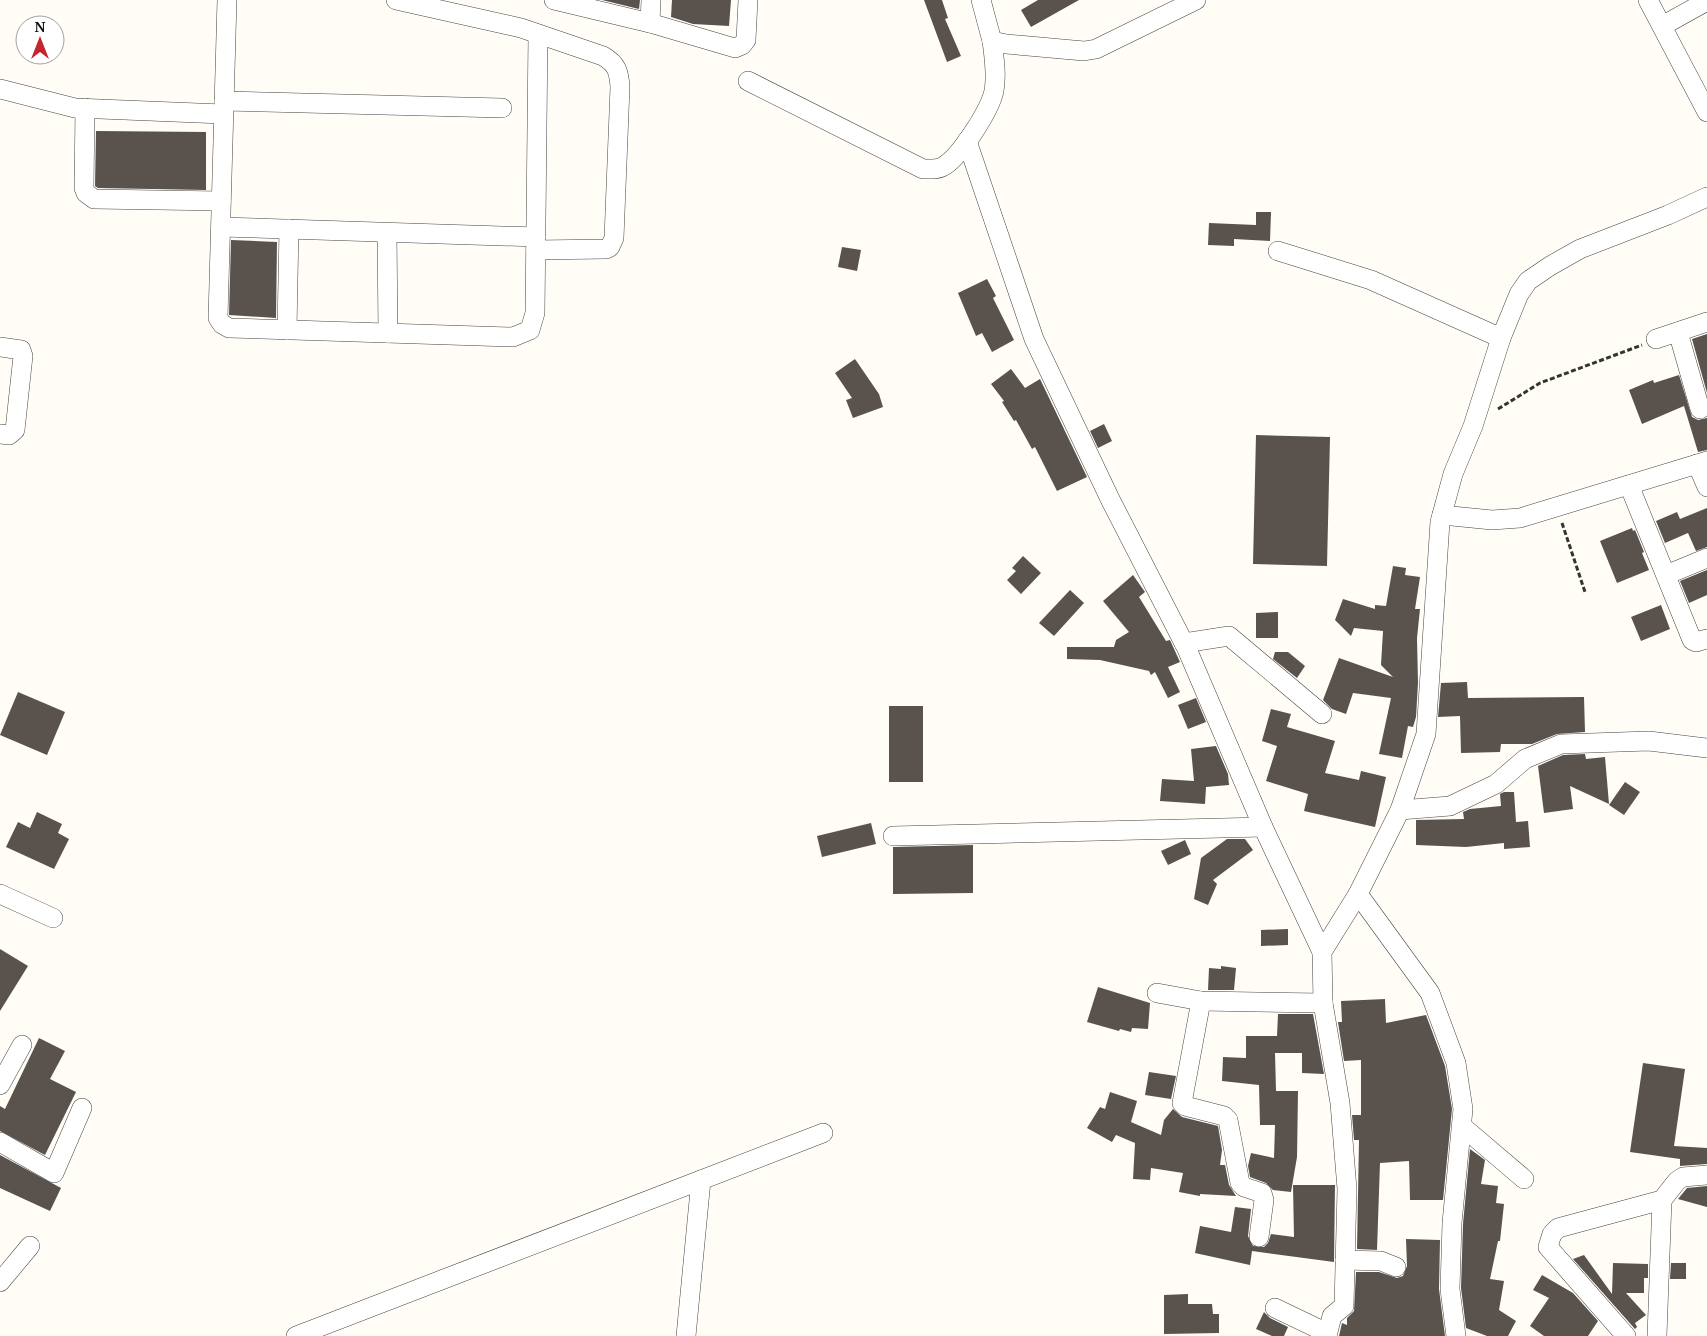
<svg xmlns="http://www.w3.org/2000/svg" width="1707" height="1336" font-family="'Noto Serif',serif">
	<style>
		.building { fill: #5a524d }
		.lines { fill: none; stroke-linecap: round; stroke-linejoin: round }
		.minor-casing { stroke: #444; stroke-width: 20 }
		.path { stroke: #333; stroke-width: 3; stroke-dasharray: 5 2.5; stroke-linecap: butt }
		.minor { stroke: #fff; stroke-width: 19 }
	</style>
	<rect width="100%" height="100%" fill="#fffdf5"/>
	<g class="building">
		<path d="M602,0H640L639,9Z"/>
		<path d="M672,0H731L729,26L693,24L671,17Z"/>
		<path d="M924,0H942L948,18L945,19L961,56L947,62Z"/>
		<path d="M1038,0H1079L1031,27L1021,10Z"/>
		<path d="M96,131L206,132V190L98,188L95,186Z"/>
		<path d="M1256,212H1271L1270,241L1234,239V246L1208,245L1209,223L1256,225Z"/>
		<path d="M231,240L277,242L276,318L229,315Z"/>
		<path d="M842,247L861,250L857,271L838,267Z"/>
		<path d="M987,279L996,296L993,298L1014,340L992,352L982,333L976,336L958,293Z"/>
		<path d="M1707,334V393L1692,339Z"/>
		<path d="M855,359L879,394L883,407L853,418L846,400L852,398L835,373Z"/>
		<path d="M1011,369L1025,388L1040,379L1087,477L1057,491L1035,447L1032,449L1016,420L1014,421L1002,402L1004,401L991,384Z"/>
		<path d="M1679,375L1692,417L1698,420L1707,418V450L1698,452L1684,406L1642,424L1629,390L1653,380L1654,383Z"/>
		<path d="M1104,424L1112,441L1098,448L1090,431Z"/>
		<path d="M1256,435L1330,437L1327,566L1253,564Z"/>
		<path d="M1707,508V547L1696,551L1688,533L1665,543L1656,521L1677,512L1680,519Z"/>
		<path d="M1632,528L1633,531L1635,530L1644,552L1642,553L1649,570L1617,583L1600,541Z"/>
		<path d="M1023,556L1041,573L1021,594L1007,580L1016,571L1012,568Z"/>
		<path d="M1393,566L1406,568L1405,575L1420,577L1415,609H1420L1417,638L1418,683L1416,717L1413,727L1408,726L1402,758L1379,754L1391,698L1353,693L1346,714L1332,709L1323,700L1339,658L1393,677L1381,665L1383,631L1354,628L1351,636L1335,620L1343,599L1375,609V605L1386,606Z"/>
		<path d="M1707,570V595L1689,603L1680,581Z"/>
		<path d="M1133,575L1145,592L1139,597L1166,641L1170,640L1180,662L1168,667L1180,692L1168,698L1155,672L1151,675L1149,671L1100,660L1067,659V647H1114L1116,640L1129,632L1103,601Z"/>
		<path d="M1070,590L1084,603L1054,636L1039,623Z"/>
		<path d="M1661,605L1670,629L1641,641L1631,617Z"/>
		<path d="M1278,612V638H1256V613Z"/>
		<path d="M1275,652H1288L1305,666L1297,678L1273,659Z"/>
		<path d="M1467,682L1468,698L1584,697L1585,732L1557,734L1532,744H1501L1500,752L1461,753L1460,716L1438,717L1441,683Z"/>
		<path d="M18,692L65,712L47,755L0,735Z"/>
		<path d="M1196,698L1206,722L1188,729L1178,705Z"/>
		<rect x="889" y="706" width="34" height="76"/>
		<path d="M1271,709L1291,714L1287,727L1335,741L1325,773L1359,780L1361,771L1386,777L1375,827L1304,811L1308,794L1266,781L1277,746L1262,741Z"/>
		<path d="M1216,746L1228,774L1229,785L1206,787L1205,804L1160,801L1162,779L1194,781L1191,749Z"/>
		<path d="M1585,754L1586,759L1605,757L1609,804L1570,786L1573,809L1544,813L1538,766L1563,755Z"/>
		<path d="M1625,782L1640,792L1624,815L1609,805Z"/>
		<path d="M1504,792H1514L1516,822L1528,821L1530,847L1504,849V843L1466,847L1416,845V820L1464,819L1463,812L1470,809L1501,806L1500,794Z"/>
		<path d="M37,812L62,824L58,833L69,839L54,869L6,847L18,822L30,828Z"/>
		<path d="M871,823L876,844L822,857L817,836Z"/>
		<path d="M1227,839H1245L1253,850L1213,880L1217,884L1208,905L1194,899L1201,858Z"/>
		<path d="M1185,840L1191,854L1168,865L1161,851Z"/>
		<path d="M973,845V893L893,894V847Z"/>
		<path d="M1288,929V945L1261,946V930Z"/>
		<path d="M0,949L28,966L0,1011Z"/>
		<path d="M1221,966L1236,968L1234,990H1208L1209,968L1221,969Z"/>
		<path d="M1098,987L1150,1003L1148,1029L1132,1028L1131,1032L1120,1029L1119,1031L1087,1022Z"/>
		<path d="M1385,999L1386,1023L1426,1015L1445,1066L1452,1109L1443,1200H1410L1409,1161L1380,1163L1377,1250L1357,1249L1359,1140H1354L1352,1115H1361V1060L1344,1061L1338,1022H1342L1341,1001Z"/>
		<path d="M1278,1014H1313L1324,1074L1302,1073V1053H1275L1276,1091H1298L1297,1157L1291,1192L1273,1190L1266,1183L1250,1177L1248,1166L1251,1153L1274,1158L1275,1125H1260L1259,1085L1222,1081L1223,1057L1246,1058V1036H1277Z"/>
		<path d="M39,1038L65,1051L50,1079L76,1092L45,1155L0,1131V1106L5,1109Z"/>
		<path d="M1643,1063L1685,1069L1674,1146L1707,1148V1164L1680,1166V1159L1630,1152Z"/>
		<path d="M1149,1072L1176,1076L1171,1099L1145,1095Z"/>
		<path d="M1110,1092L1137,1101L1131,1122L1161,1135L1164,1120L1173,1109L1182,1117L1218,1126L1222,1150L1220,1165H1225L1229,1185L1236,1196L1200,1194V1196L1179,1192L1183,1173L1151,1168L1150,1180L1133,1179L1135,1143L1116,1135L1112,1142L1087,1128L1100,1107L1105,1109Z"/>
		<path d="M1470,1149L1485,1160L1481,1184L1498,1186L1496,1203L1504,1204L1500,1241H1498L1490,1279L1504,1281L1499,1310L1516,1321L1508,1336H1487L1466,1328L1461,1288L1463,1224Z"/>
		<path d="M0,1155L61,1188L50,1211L0,1188Z"/>
		<path d="M1293,1185H1335L1334,1262L1252,1251L1250,1265L1195,1253L1200,1226L1231,1232L1235,1207L1251,1209L1248,1236L1253,1246L1264,1247L1268,1243L1271,1234L1294,1237Z"/>
		<path d="M1707,1186V1207L1678,1199L1687,1188Z"/>
		<path d="M1406,1239L1440,1240L1439,1289L1445,1336H1339L1342,1323L1347,1325V1318L1354,1311L1356,1272H1379L1397,1278L1403,1276L1407,1266Z"/>
		<path d="M1584,1255L1612,1294L1613,1263L1648,1264V1278H1644V1293H1626L1646,1315L1635,1323L1637,1327L1635,1329L1573,1259Z"/>
		<path d="M1671,1263H1686V1279H1670Z"/>
		<path d="M1542,1275L1573,1293L1598,1321L1588,1336H1544L1530,1326L1549,1298L1533,1290Z"/>
		<path d="M1188,1294V1304H1212L1213,1314H1219V1333L1164,1334V1295Z"/>
		<path d="M1264,1312L1270,1318L1288,1327L1284,1336H1272L1256,1329Z"/>
	</g>
	<g class="lines">
		<g class="minor-casing">
			<g id="minor">
				<path d="M227,0L218,318L222,324L229,328L513,337L530,330L535,313L538,34"/>
				<path d="M396,0L521,28L603,56C617,64 619,72 620,87L614,238L610,247L606,249L536,250"/>
				<path d="M554,0L650,23L735,48L742,45L746,40L748,0"/>
				<path d="M981,0L992,41"/>
				<path d="M1648,0L1707,112"/>
				<path d="M650,23L651,0"/>
				<path d="M1662,26L1707,1"/>
				<path d="M748,81L923,169C929,169 936,170 942,167C959,159 990,110 994,91C997,74 994,57 992,41L1006,44L1084,51L1096,49L1196,0"/>
				<path d="M0,89L75,108L223,114"/>
				<path d="M224,101L502,108"/>
				<path d="M85,108L84,188L86,193L94,199L221,201"/>
				<path d="M967,141L1034,339L1110,499L1187,649L1263,827L1322,952"/>
				<path d="M221,227L536,237"/>
				<path d="M387,233L388,333"/>
				<path d="M1278,251L1371,280L1501,338"/>
				<path d="M287,330L289,229"/>
				<path d="M1678,332L1700,409"/>
				<path d="M1656,339L1707,322"/>
				<path d="M0,347L21,350L23,356L15,430L9,435L0,434"/>
				<path d="M1697,464L1707,487"/>
				<path d="M1629,485L1692,640L1696,642L1707,639"/>
				<path d="M1442,515L1492,520L1520,518L1707,461"/>
				<path d="M1666,575L1707,558"/>
				<path d="M1184,643L1229,636L1322,714"/>
				<path d="M1400,810L1450,806L1496,784L1525,759L1561,744L1649,741L1707,748"/>
				<path d="M893,836L1263,827"/>
				<path d="M0,894L53,918"/>
				<path d="M1358,894L1430,993L1456,1063L1463,1109L1452,1223L1450,1289L1456,1336"/>
				<path d="M1157,993L1201,1001L1323,1003"/>
				<path d="M1201,1001L1182,1103L1185,1106L1224,1116L1228,1120L1240,1183L1244,1187L1262,1193L1264,1200L1259,1237"/>
				<path d="M0,1085L22,1045"/>
				<path d="M1463,1127L1524,1179"/>
				<path d="M0,1142L54,1173L82,1108"/>
				<path d="M1345,1260L1381,1261L1396,1267"/>
				<path d="M0,1282L30,1246"/>
				<path d="M1275,1308L1327,1333"/>
				<path d="M296,1336L823,1133"/>
				<path d="M686,1336L701,1180"/>
				<path d="M1327,1336L1332,1316L1344,1306L1347,1189L1340,1103L1323,1003L1322,952L1358,894L1400,810L1426,734L1440,522L1453,474L1473,426L1501,338L1519,294L1528,281L1550,266L1580,249L1668,215L1707,197"/>
				<path d="M1626,1336L1548,1247L1552,1234L1558,1228L1662,1200L1677,1181L1683,1177L1707,1175"/>
				<path d="M1657,1336L1662,1200"/>
			</g>
		</g>
		<g class="path">
			<path d="M1498,409L1540,383L1642,345"/>
			<path d="M1562,523L1585,592"/>
		</g>
		<use href="#minor" class="minor"/>
	</g>
	<g transform="translate(40 40)"><circle r="24" fill="#ffffff" stroke="#a0a0a0"/>
	<path d="M0-4L9 19L0 12L-9 19Z" fill="#c4262e"/>
	<text y="-8" font-size="14" font-weight="bold" text-anchor="middle" fill="#111111">N</text>
	</g>
</svg>
